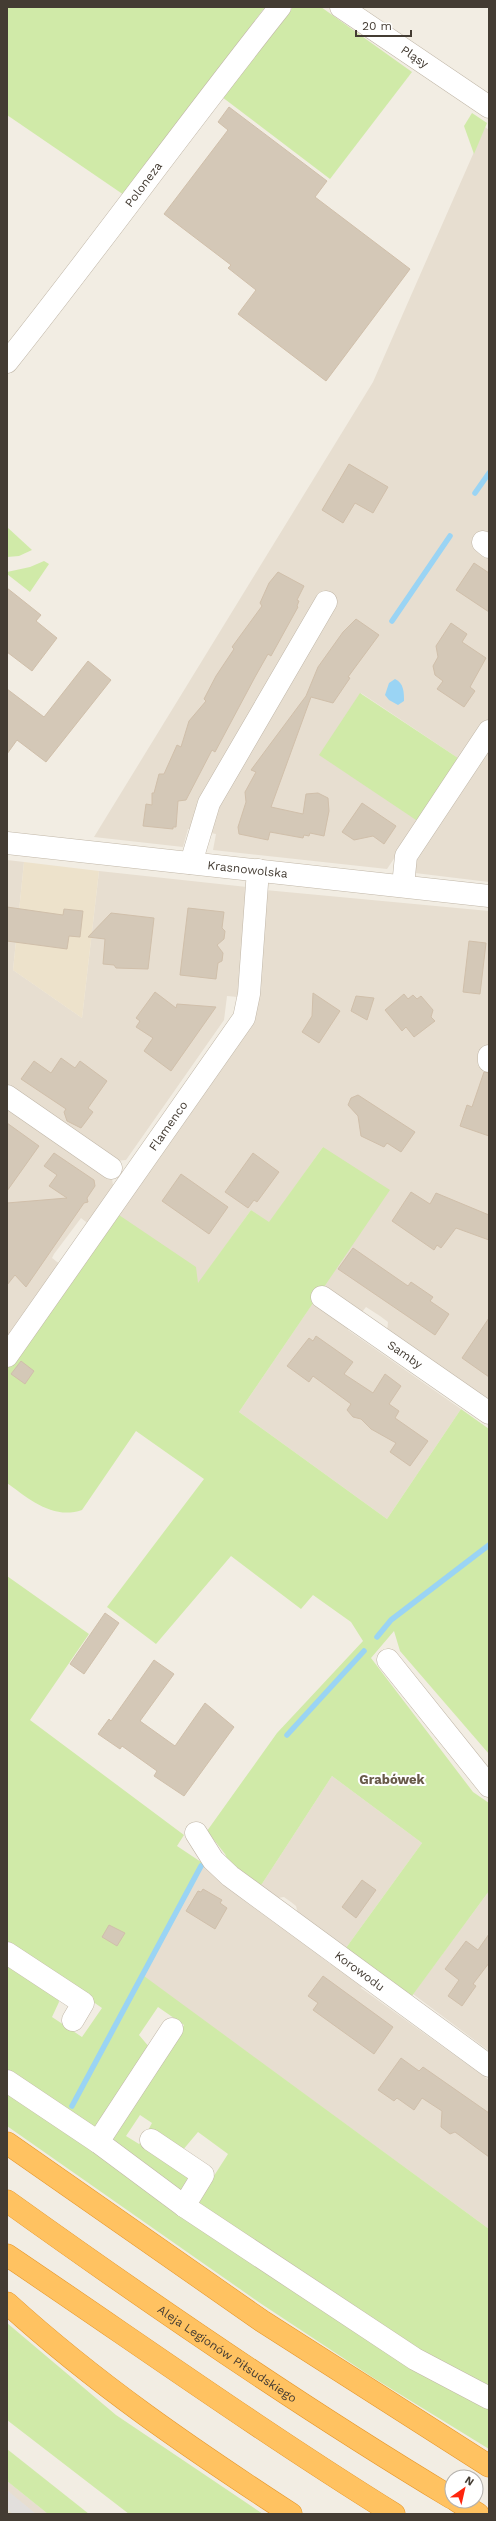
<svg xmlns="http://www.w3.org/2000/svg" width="496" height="2521" font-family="'Work Sans',sans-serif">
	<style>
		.residential { fill: #e7ded0 }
		.education { fill: #ede2cb }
		.green { fill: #d0eaa8 }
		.parking { fill: #e2dfdc }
		.water { fill: #9ad4f4 }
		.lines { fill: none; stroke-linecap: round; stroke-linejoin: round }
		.stream { stroke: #9ad4f4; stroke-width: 5.5 }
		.building { fill: #d4c8b7; stroke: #d0bfaa }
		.minor-casing { stroke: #c1b7a8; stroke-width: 23 }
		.highway-casing { stroke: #e69629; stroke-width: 23 }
		.minor { stroke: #fff; stroke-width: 22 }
		.highway { stroke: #ffc261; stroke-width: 22 }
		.labels { text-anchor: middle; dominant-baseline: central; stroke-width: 4; stroke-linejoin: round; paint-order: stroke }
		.street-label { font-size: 12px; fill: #443c33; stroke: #fff }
		.neighbourhood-label { font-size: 13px; font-weight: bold; fill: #685a49; stroke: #fff }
	</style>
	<rect width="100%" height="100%" fill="#f2ede3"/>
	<g class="residential">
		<path d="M485,127L489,130V718L461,760L361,693L419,822L387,869L213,850L216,834L188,829L183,847L94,837L373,382Z"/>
		<path d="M489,743V882L415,873L414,854Z"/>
		<path d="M7,860L24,862L13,970L82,1018L99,871L247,887L238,997L227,996L224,1020L126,1160L116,1161L107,1175L112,1179L114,1191L90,1225L81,1218L54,1254L52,1258L61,1265L7,1342Z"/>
		<path d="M265,890L489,911V1406L387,1332L388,1322L380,1316L366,1307L359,1316L322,1290L323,1147L269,1223L251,1210L198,1284L116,1213L254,1016Z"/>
		<path d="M315,1300L349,1322L348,1330L461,1409L387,1519L239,1412Z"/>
		<path d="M332,1776L422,1843L343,1952L300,1921L296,1906L291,1902L284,1897L271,1899L258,1890Z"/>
		<path d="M205,1861L320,1953L321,1957L330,1964H336L363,1984L361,1988L489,2080V2229L143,1976Z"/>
		<path d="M489,1891V2051L413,1994Z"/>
		<path d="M7,2481L48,2514H7Z"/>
	</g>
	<path class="education" d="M24,862L99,871L82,1018L13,970Z"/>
	<g class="green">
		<path d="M7,7H265L124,195L7,115Z"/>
		<path d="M293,7H321L412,72L330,179L222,97Z"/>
		<path d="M472,113L487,123L474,154L464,126Z"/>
		<path d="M7,527L32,550L19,556L7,557Z"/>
		<path d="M44,561L49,564L30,592L7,574V572L30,567Z"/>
		<path d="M360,693L461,760L419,822L319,755Z"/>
		<path d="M323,1147L390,1190L239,1412L387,1519L461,1409L489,1429V1754L400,1651L394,1631L371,1658L473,1792L489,1803V1891L409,2000L343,1952L422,1843L332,1776L258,1890L231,1867L225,1854L207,1831L277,1733L363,1641L351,1622L313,1595L301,1609L231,1556L156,1644L107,1607L204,1479L136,1431L82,1510C53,1520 29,1499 7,1483V1367L116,1213L196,1267L198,1283L251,1210L269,1222Z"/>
		<path d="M7,1576L89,1634L30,1720L184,1835L177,1846L204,1864L144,1976L489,2229V2389L420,2353L198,2204L201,2196L228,2154L198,2132L182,2151L146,2134L152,2123L140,2115L126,2136L139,2144L141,2142L194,2179L182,2195L112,2145L110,2136L184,2025L158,2007L139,2035L150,2048L99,2130L7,2073V1960L56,1992L59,2002L52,2017L82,2037L102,2008L7,1942Z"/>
		<path d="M7,2088L489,2407V2449L372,2377L260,2303L7,2126Z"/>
		<path d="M7,2323L116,2415L263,2514H129L7,2420Z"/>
		<path d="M7,2449L89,2514H48L7,2481Z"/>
	</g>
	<path class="parking" d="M7,2490L36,2514H13L7,2509Z"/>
	<path class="water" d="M395,679C404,683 404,693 404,701L398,705L389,700L385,695L389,683Z"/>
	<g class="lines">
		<g class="stream">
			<path d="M475,493L489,473"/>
			<path d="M392,621L450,536"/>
			<path d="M377,1637L391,1620L489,1545"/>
			<path d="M287,1735L364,1651"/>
			<path d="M72,2106L201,1866"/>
		</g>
	</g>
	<g class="building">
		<path d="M229,107L327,181L315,197L410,269L326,381L238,314L256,290L228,268L231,265L164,214L228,130L218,122Z"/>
		<path d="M349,464L388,487L373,513L355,503L343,523L322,510Z"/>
		<path d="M474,563L489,573V612L456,590Z"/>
		<path d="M278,572L304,586L297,600L299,601L297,606L298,607L271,656L268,654L255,677L215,752L212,750L186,800L178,801L176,827H173V829L143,826L146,804L152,805V793H154L159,774H164L177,745L181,747L189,721L206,701L204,699L216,676L234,649L232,647L262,606L260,603L269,583Z"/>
		<path d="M7,588L41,615L36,621L57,638L32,671L7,652Z"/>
		<path d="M356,619L379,635L348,677L350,678L333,703L311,697L271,807L303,814L306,794L318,793L328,798L329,811L324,836L310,833L309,836L304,835L303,838L270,832L268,840L239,834L238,827L246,802L245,792L256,772L251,770L306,696L318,667L343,632Z"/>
		<path d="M451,623L467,634L462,642L486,658L470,687L475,691L464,707L437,689L443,681L435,675L433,666L438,657L436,646Z"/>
		<path d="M88,661L111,680L46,762L17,740L7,754V689L44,717Z"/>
		<path d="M362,803L396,826L384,844L373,836L354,840L342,832Z"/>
		<path d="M7,907L63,915L64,909L83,911L80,937L69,936L67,949L7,941Z"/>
		<path d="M188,908L224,912L222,928L225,931L224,939L217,945L223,953L222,961L218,963L216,979L180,975Z"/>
		<path d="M111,913L154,918L148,969L116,968L114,965L103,964L105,939L88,937Z"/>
		<path d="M469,941L486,943L480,994L463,992Z"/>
		<path d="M155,992L176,1008L177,1004L216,1007L171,1071L144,1051L153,1038L136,1027L140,1021L136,1018Z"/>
		<path d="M313,993L340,1011L319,1043L302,1032L312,1016Z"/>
		<path d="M404,994L408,999L413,995L417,999L421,996L433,1010L431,1017L435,1021L414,1037L406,1027L402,1031L385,1010Z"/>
		<path d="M356,996L374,998L367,1020L351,1011Z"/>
		<path d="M61,1058L75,1068L80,1061L107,1081L88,1108L93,1112L81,1128L67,1121L64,1112L66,1109L21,1079L34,1061L51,1073Z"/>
		<path d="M484,1072L489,1073V1136L460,1126L467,1105L472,1107Z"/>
		<path d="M358,1095L415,1132L401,1152L387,1143L384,1147L361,1136L358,1116L348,1105L351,1098Z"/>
		<path d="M7,1123L39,1146L7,1191Z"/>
		<path d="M54,1153L94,1180L95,1186L87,1198L88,1202L84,1203L26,1287L15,1275L7,1285V1203L67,1198L49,1186L57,1175L44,1166Z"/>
		<path d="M253,1153L279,1172L257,1202L254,1200L248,1208L225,1192Z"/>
		<path d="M181,1174L228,1207L209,1234L162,1201Z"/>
		<path d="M411,1192L430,1204L436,1193L489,1215V1240L456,1228L441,1248L437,1245L434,1250L392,1221Z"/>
		<path d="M353,1248L408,1286L411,1282L433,1297L430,1301L449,1314L435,1335L338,1269Z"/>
		<path d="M489,1318V1377L462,1358Z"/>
		<path d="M316,1336L353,1362L344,1374L373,1393L385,1374L401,1386L389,1404L399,1411L395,1418L428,1441L410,1466L390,1452L396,1443L371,1429L361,1419L353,1417L347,1410L351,1404L313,1376L309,1382L287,1366L309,1338L313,1341Z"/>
		<path d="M21,1361L34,1371L25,1384L11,1374Z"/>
		<path d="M105,1613L119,1623L84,1674L70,1664Z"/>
		<path d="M154,1660L174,1674L140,1721L175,1746L205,1703L234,1727L184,1796L154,1776L157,1771L122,1746L120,1749L98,1734L109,1719L111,1721Z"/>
		<path d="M362,1880L376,1890L356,1918L342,1907Z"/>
		<path d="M203,1889L222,1900L220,1903L227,1908L215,1929L186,1911L198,1891L201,1892Z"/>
		<path d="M109,1925L125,1933L117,1946L102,1937Z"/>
		<path d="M489,1934V1963L473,1984L476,1986L462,2006L448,1996L459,1980L445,1969L466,1941L478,1950Z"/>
		<path d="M323,1976L393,2027L374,2054L313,2010L318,2003L308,1996Z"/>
		<path d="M401,2058L419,2071L423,2067L489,2113V2157L455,2132L450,2134L441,2127L442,2111L422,2098L414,2110L397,2098L394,2101L378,2090Z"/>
	</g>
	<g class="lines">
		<g class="minor-casing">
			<g id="minor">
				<path id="s1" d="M341,7L489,107"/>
				<path id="s2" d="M7,362C100,245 187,124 280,7"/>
				<path d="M483,542L489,547"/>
				<path id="s3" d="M7,843L489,896"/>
				<path d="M191,863L209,803L326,602"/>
				<path d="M403,886L406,856L489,731"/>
				<path d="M489,1056V1061"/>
				<path d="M7,1096L111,1168"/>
				<path id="s4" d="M322,1297L489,1413"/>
				<path id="s5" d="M7,1356L244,1018L249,994L258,870"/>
				<path d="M388,1660L489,1786"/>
				<path id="s6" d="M196,1833L213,1860L230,1876L489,2066"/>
				<path d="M7,1953L83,2003L73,2020"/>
				<path d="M7,2081L98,2142L184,2206L415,2359L489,2398"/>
				<path d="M151,2140L203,2175L184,2206"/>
				<path d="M98,2142L172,2029"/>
			</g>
		</g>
		<g class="highway-casing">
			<g id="highway">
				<path d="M7,2143L262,2321L489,2466"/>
				<path id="s7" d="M7,2201C152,2305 299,2406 452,2498"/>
				<path d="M7,2255C136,2342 262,2432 394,2514"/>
				<path d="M7,2303C96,2384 190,2448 291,2514"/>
				<path d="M457,2501L478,2514"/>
			</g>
		</g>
		<use href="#minor" class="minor"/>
		<use href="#highway" class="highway"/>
	</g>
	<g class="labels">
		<g class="street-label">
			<text stroke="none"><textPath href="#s1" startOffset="89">Pląsy</textPath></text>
			<text stroke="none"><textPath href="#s2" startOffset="224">Poloneza</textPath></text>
			<text stroke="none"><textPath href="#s3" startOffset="242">Krasnowolska</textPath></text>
			<text stroke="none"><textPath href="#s5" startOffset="281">Flamenco</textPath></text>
			<text stroke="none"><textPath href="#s4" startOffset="101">Samby</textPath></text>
			<text stroke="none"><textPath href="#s6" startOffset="216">Korowodu</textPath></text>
			<text stroke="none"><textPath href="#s7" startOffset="268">Aleja Legionów Piłsudskiego</textPath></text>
		</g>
		<g class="neighbourhood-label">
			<text x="392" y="1779">Grabówek</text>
		</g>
	</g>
	<rect width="496" height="2521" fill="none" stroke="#443c33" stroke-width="16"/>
	<g transform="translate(464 2489) rotate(34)"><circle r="19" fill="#ffffff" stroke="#b4b1ad"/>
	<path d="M0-3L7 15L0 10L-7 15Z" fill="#ff250d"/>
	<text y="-6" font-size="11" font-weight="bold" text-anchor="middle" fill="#443c33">N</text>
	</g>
	<path d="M356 30v6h55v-6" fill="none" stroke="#443c33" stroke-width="2"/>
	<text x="362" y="30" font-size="12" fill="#443c33" stroke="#ffffff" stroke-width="3" paint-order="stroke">20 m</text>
</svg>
